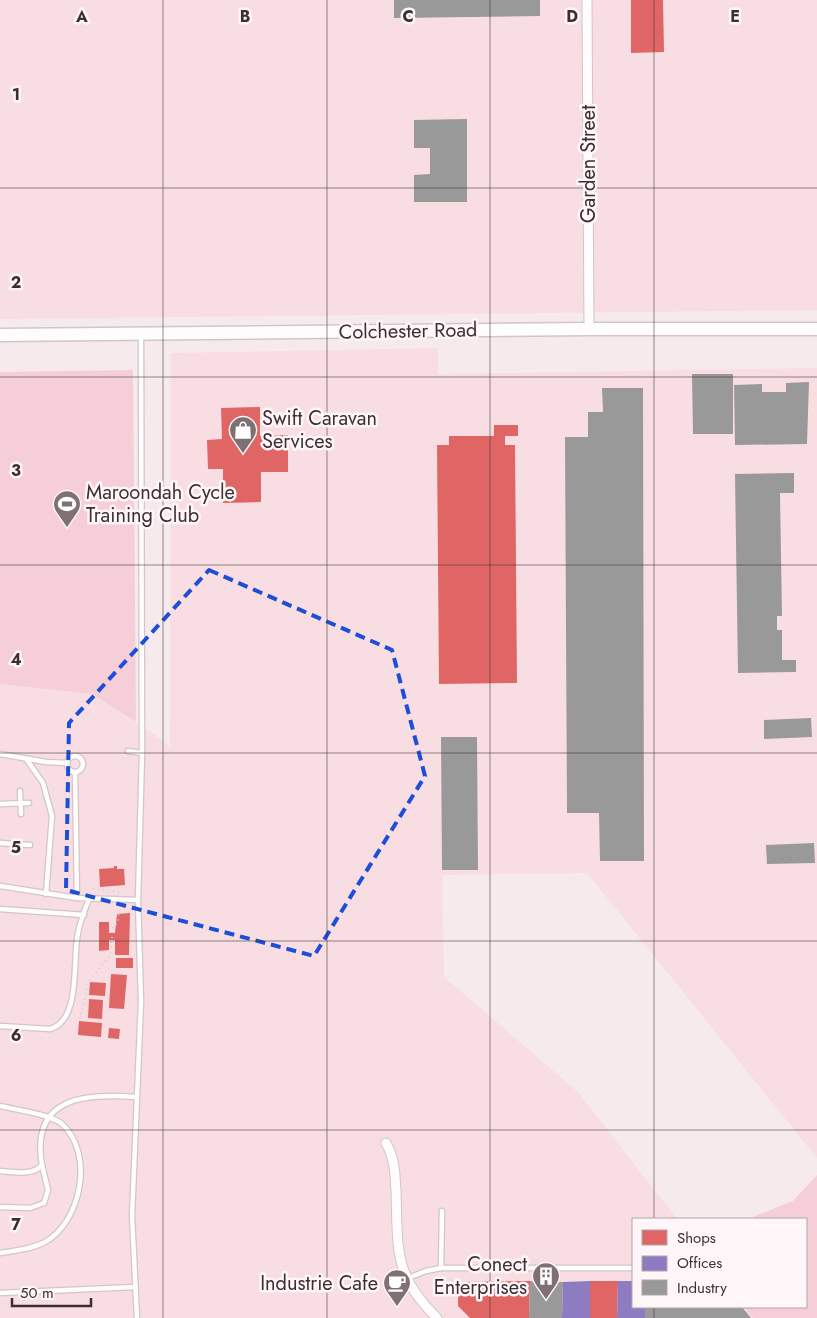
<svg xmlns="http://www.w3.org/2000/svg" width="817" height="1318" font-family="Jost,sans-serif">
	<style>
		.built { fill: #f8dee3 }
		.green { fill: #f5ced8 }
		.shops { fill: #e06666 }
		.offices { fill: #8e7cc3 }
		.industry { fill: #999 }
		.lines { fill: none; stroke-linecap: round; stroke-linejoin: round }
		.service-casing { stroke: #d2c6c8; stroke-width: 7 }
		.minor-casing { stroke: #d2c6c8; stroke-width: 11 }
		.secondary-casing { stroke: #d2c6c8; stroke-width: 15 }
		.path { stroke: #d2cece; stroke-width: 2; stroke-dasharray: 1 4; stroke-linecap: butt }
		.service { stroke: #fefcfc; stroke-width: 4.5 }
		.minor { stroke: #fefcfc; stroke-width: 9 }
		.secondary { stroke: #fefcfc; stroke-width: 12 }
		.marked { fill: none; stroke: #1d4ed8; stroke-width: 4; stroke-dasharray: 10 6; stroke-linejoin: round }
		.grid { fill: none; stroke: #3d2e32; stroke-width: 1; stroke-opacity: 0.55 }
		.labels { text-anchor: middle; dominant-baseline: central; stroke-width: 5; stroke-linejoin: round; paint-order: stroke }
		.street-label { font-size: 20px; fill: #3d2e32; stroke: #fef6f8 }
		.poi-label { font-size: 20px; fill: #3d2e32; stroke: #fef6f8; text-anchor: start }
		.grid-label { font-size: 16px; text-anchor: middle; font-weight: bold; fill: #3d2e32; stroke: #fef6f8; stroke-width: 5; stroke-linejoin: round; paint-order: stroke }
	</style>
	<rect width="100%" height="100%" fill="#f6eaec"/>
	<g class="built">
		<path d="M0,0H817V310L0,319Z"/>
		<path d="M438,348V374L817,368V1158L587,873L442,875L444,977L578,1092L677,1219H633V1307H745L753,1318H0V684L92,694L152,733L170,747L171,353Z"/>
	</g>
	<g class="green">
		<path d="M133,370L136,722L92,694L0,684V372Z"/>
		<path d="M817,1175V1318H753L744,1307H806V1219H748L793,1201Z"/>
	</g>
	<g class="shops">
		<path d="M631,0H663L664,52L631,53Z"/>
		<path d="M260,407V436L288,435V472H261V502L223,503V469H208L207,440L222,439L221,408Z"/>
		<path d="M494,425H518V436H505V445H515L517,683L439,684L437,445H449V436H494Z"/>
		<path d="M114,866H117V869H124L125,885L100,887L99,869L114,868Z"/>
		<path d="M130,913L129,955H115V940H109V950L99,951V922H109V933H115L117,914Z"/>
		<rect x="116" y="958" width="17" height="10"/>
		<path d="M111,974L127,975L124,1009L109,1008Z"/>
		<path d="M90,982L106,983L105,996L89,995Z"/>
		<path d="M89,999L103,1000L102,1019L88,1018Z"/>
		<path d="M79,1021L102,1023L101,1037L78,1035Z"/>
		<path d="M109,1028L120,1029L119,1039L108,1038Z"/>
		<path d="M530,1281L529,1318H470L458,1306V1282Z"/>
		<path d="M590,1281H618L617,1318H590Z"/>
	</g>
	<g class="offices">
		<path d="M590,1281V1318H562L563,1282Z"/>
		<path d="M618,1281H633V1307H645V1318H617Z"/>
	</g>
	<g class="industry">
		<path d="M394,0H540V16L394,18Z"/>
		<path d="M467,119V202H414V175L430,174V148H414V120Z"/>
		<path d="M692,374H733V434H693Z"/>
		<path d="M809,382L807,444L735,445L734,385L762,384V392H786V383Z"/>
		<path d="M602,388H643L644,861H600L599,813H567L565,437H588V412H603Z"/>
		<path d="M794,473V493H780L782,616H777V630H782V660H796V672L738,673L735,474Z"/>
		<path d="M811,718L812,737L764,739V720Z"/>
		<path d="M441,737H477L478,870H442Z"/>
		<path d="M814,843L815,863L767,864L766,845Z"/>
		<path d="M530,1281L563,1282L562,1318H529Z"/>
		<path d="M645,1307H742L751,1318H645Z"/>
	</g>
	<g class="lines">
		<g class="service-casing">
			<g id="service">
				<path d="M128,751L142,753"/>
				<path d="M0,754L46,762L67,763"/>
				<circle cx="75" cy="764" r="8"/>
				<path d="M27,760L43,783L52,816L46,894"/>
				<path d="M75,772L77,898"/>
				<path d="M20,791L21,814"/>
				<path d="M0,804L29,803"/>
				<path d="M0,843L30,845"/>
				<path d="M0,886L77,898L138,900"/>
				<path d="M0,909L84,915"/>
				<path d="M0,1026L50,1029C80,1021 73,965 77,940C78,926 84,912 89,899"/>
				<path d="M0,1106C16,1110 50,1114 62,1124C95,1154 81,1222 45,1242C32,1249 14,1251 0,1253"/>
				<path d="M0,1171C13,1172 33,1176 42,1165C30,1097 85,1093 136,1097"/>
				<path d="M0,1207L30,1208L44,1203L48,1190L42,1165"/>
				<path d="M441,1268L442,1211"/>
				<path d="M408,1278L426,1271L441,1268H633"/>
				<path d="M0,1293L135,1287"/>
				<path d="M137,1318L132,1216L141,1002L138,900L142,753L141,335"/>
			</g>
		</g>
		<g class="minor-casing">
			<g id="minor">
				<path d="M587,0L589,329"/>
				<path d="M386,1143C395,1159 395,1174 396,1191C398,1249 393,1275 437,1318"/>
			</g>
		</g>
		<g class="secondary-casing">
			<path id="secondary" d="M0,335L589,329H817"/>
		</g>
		<g class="path">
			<path d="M93,889L122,892"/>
			<path d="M80,1019L88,982L110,956L113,927L118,923L119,910"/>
		</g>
		<use href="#service" class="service"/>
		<use href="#minor" class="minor"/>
		<use href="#secondary" class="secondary"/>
	</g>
	<path class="marked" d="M209,570L392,650L425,776L314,956L66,890L69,723Z"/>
	<path class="grid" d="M163,0V1318M327,0V1318M490,0V1318M654,0V1219M0,188H817M0,377H817M0,565H817M0,753H817M0,941H817M0,1130H817M654,1307V1318"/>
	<defs>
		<g id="shop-pin" transform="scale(1.4375)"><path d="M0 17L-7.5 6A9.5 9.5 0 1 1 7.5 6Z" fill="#7e7073" stroke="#fef6f8"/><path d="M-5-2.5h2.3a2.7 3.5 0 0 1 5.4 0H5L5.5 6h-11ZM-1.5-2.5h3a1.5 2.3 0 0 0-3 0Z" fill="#fff"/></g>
		<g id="stadium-pin" transform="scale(1.4375)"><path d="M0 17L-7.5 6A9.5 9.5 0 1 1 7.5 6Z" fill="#7e7073" stroke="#fef6f8"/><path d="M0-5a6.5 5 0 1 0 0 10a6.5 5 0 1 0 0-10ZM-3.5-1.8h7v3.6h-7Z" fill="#fff"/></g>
		<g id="building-pin" transform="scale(1.4375)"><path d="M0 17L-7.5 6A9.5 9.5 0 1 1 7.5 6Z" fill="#7e7073" stroke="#fef6f8"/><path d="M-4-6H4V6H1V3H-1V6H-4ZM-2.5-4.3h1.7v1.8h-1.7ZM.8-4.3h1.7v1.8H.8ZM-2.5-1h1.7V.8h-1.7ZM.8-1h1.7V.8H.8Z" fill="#fff"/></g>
		<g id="cafe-pin" transform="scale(1.4375)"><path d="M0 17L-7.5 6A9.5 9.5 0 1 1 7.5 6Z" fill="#7e7073" stroke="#fef6f8"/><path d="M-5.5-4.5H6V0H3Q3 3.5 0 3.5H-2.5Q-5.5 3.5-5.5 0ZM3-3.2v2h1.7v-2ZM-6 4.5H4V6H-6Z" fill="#fff"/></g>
	</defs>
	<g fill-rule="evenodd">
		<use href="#shop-pin" x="243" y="430"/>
		<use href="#stadium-pin" x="67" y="504"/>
		<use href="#building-pin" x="546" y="1276"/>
		<use href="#cafe-pin" x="397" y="1283"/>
	</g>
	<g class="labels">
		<g class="street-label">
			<text transform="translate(588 164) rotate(-90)">Garden Street</text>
			<text transform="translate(408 331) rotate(-1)">Colchester Road</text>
		</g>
		<g class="poi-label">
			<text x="262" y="418">Swift Caravan<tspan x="262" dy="23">Services</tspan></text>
			<text x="86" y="492">Maroondah Cycle<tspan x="86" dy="23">Training Club</tspan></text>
			<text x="527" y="1264" text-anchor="end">Conect<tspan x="527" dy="23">Enterprises</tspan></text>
			<text x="378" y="1283" text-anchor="end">Industrie Cafe</text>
		</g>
	</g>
	<g class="grid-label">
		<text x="82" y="22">A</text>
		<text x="245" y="22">B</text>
		<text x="408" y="22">C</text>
		<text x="572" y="22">D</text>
		<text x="735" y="22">E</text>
		<text x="16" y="100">1</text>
		<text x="16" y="288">2</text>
		<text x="16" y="476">3</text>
		<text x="16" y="665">4</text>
		<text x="16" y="853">5</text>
		<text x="16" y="1041">6</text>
		<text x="16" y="1230">7</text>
	</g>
	<rect x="632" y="1218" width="175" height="90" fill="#fef6f8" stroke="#b1a6a9"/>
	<rect x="642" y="1230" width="25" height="15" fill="#e06666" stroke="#b1a6a9"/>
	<text x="677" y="1243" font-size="15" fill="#3d2e32">Shops</text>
	<rect x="642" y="1256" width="25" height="15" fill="#8e7cc3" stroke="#b1a6a9"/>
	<text x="677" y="1268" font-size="15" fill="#3d2e32">Offices</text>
	<rect x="642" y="1280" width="25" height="15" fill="#999999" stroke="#b1a6a9"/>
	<text x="677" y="1293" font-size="15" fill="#3d2e32">Industry</text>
	<path d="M12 1298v8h79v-8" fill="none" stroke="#3d2e32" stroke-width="2.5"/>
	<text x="20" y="1298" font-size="15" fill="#3d2e32" stroke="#fef6f8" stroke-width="4" paint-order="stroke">50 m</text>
</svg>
